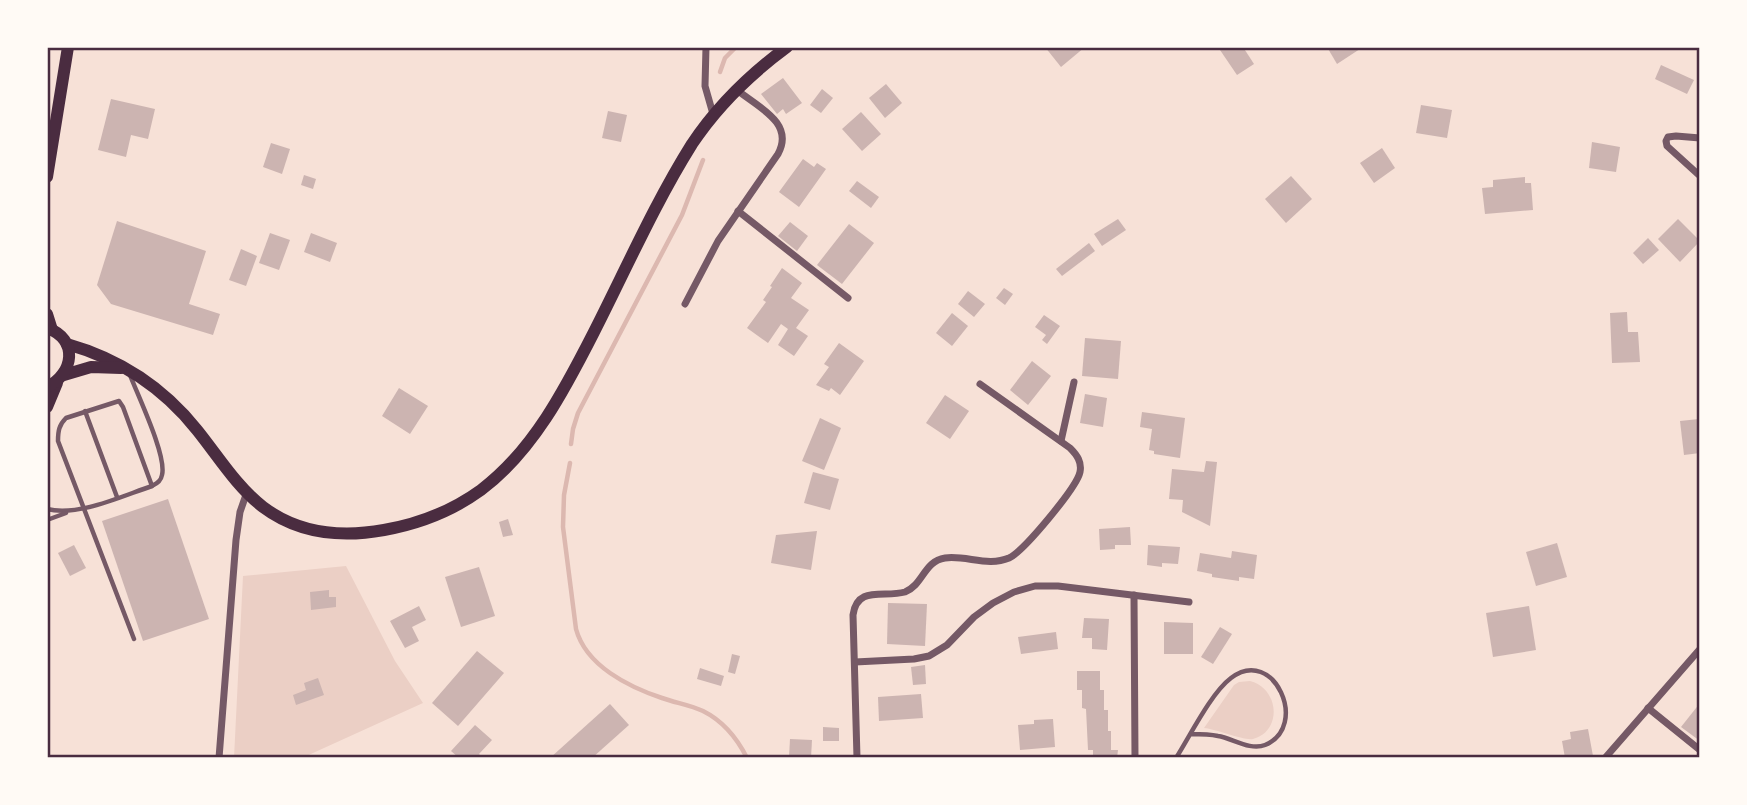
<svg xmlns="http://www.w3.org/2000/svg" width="1747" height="805" font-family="Quicksand,sans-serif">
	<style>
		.green { fill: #ebcfc5 }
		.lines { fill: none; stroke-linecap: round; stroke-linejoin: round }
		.stream { stroke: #dcb8b0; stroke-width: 4.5 }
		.building { fill: #ccb4b1 }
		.service { stroke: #755966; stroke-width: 4.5 }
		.minor { stroke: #755966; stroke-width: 7 }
		.secondary { stroke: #4a2c40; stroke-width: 12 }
		.primary { stroke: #4a2c40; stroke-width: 12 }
		.neatline { fill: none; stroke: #4a2c40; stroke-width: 2.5 }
	</style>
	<rect width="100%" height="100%" fill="#f7e1d7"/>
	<g class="green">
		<path d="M346,566L395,661L423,703L302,758H234L243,576Z"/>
		<path d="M1250,681C1279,688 1283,731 1253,739C1244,741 1217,729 1204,728L1234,685L1239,682Z"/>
	</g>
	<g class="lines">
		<g class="stream">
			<path d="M720,72L725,58L736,47"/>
			<path d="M571,444L573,429L578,413L682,215L703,160"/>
			<path d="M570,463L564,495L563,527L576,629C586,666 629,687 662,698C676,703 690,705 703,711C723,721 737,738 747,758"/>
		</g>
	</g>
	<g class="building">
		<path d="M1045,47H1085L1061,67Z"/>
		<path d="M1223,47H1243L1254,64L1237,75L1220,50Z"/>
		<path d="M1327,47H1363L1337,64Z"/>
		<path d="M1661,65L1694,80L1687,94L1655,79Z"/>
		<path d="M783,78L802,103L786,114L783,109L777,114L761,94Z"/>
		<path d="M886,84L902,103L885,118L869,98Z"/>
		<path d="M822,89L833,98L821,113L810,105Z"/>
		<path d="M111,99L155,109L148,139L131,135L126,157L98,150Z"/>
		<path d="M1421,105L1452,110L1447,138L1416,133Z"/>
		<path d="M608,111L627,115L621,142L602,138Z"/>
		<path d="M861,112L881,134L862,151L842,129Z"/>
		<path d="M1592,142L1620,147L1616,172L1589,168Z"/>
		<path d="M271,143L290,149L282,174L263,167Z"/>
		<path d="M1382,148L1395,168L1374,183L1360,163Z"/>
		<path d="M803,159L814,167L817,163L826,169L799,207L779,192Z"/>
		<path d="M304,175L316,179L313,189L301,185Z"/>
		<path d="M1291,176L1312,199L1286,223L1265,199Z"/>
		<path d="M1525,177V183H1531L1533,210L1485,214L1482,188L1493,187V180Z"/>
		<path d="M857,181L879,197L871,208L849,191Z"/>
		<path d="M1118,219L1126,230L1102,246L1094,234Z"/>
		<path d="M1678,219L1700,241L1680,262L1658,239Z"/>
		<path d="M117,221L206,251L189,304L220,314L213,335L111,304L97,285Z"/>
		<path d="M790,222L808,236L797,251L778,236Z"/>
		<path d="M849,224L874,243L842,284L817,265Z"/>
		<path d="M270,233L290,240L279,270L259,263Z"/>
		<path d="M311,233L337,243L330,262L304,252Z"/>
		<path d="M1648,238L1659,250L1643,264L1633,253Z"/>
		<path d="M1089,243L1095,251L1062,276L1056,269Z"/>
		<path d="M241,249L257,256L246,286L229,280Z"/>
		<path d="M782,268L802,283L791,298L809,310L796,328L808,336L794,356L778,345L788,329L781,324L768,343L747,328L766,302L763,300L772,287L770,286Z"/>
		<path d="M1004,288L1013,294L1005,305L996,298Z"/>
		<path d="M968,291L985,304L974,317L958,304Z"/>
		<path d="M1627,312L1628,332H1638L1640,362L1612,363L1610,313Z"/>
		<path d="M952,313L968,326L952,346L936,333Z"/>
		<path d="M1044,315L1060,326L1047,344L1042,340L1046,335L1035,327Z"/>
		<path d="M1085,338L1121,341L1118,379L1082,376Z"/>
		<path d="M839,343L864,361L840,395L831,388L829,391L816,385L829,367L824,364Z"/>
		<path d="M1032,361L1051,376L1028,405L1010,390Z"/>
		<path d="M399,388L428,406L410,434L382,416Z"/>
		<path d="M1085,394L1107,398L1103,427L1080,423Z"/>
		<path d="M945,395L969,411L950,439L926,423Z"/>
		<path d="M1142,412L1185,418L1180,458L1154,454V451L1149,450L1152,429L1140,427Z"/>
		<path d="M820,418L841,428L824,470L802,461Z"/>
		<path d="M1699,419L1700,453L1684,455L1680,421Z"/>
		<path d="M1206,461L1217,462L1210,526L1182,512L1183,500L1169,499L1172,469L1204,472Z"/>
		<path d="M813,472L839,479L830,510L804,503Z"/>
		<path d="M168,499L209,619L143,641L102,521Z"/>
		<path d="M508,519L513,535L503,537L499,522Z"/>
		<path d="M1130,527L1131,545H1115V549L1100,550L1099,529Z"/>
		<path d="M817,531L811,570L771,563L776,535Z"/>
		<path d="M1557,543L1567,577L1536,586L1526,552Z"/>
		<path d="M74,545L86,568L70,576L58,553Z"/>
		<path d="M1148,545L1180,547L1178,564L1162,563V567L1147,565Z"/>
		<path d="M1232,551L1257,555L1254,579L1239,577V581L1212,577V574L1197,571L1200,553L1231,558Z"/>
		<path d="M479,567L495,616L461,627L445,577Z"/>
		<path d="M329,590V597H336V607L311,610L310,592Z"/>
		<path d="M888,603L927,604L925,646L887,644Z"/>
		<path d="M419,606L426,620L412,627L419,641L405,648L390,621Z"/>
		<path d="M1529,606L1536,650L1493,657L1486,613Z"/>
		<path d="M1084,618L1109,619L1107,650L1092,649V638H1082Z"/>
		<path d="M1164,622L1193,623V654H1164Z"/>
		<path d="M1220,627L1232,634L1213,664L1201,657Z"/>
		<path d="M1056,632L1058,649L1021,654L1018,637Z"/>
		<path d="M477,651L504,673L458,726L432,703Z"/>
		<path d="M732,654L740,656L735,674L728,672Z"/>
		<path d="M925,665L926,684L913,685L911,667Z"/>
		<path d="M700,668L724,676L721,686L697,679Z"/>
		<path d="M1077,671H1100V690H1104V710H1108V731H1111V750H1118L1117,758H1093V750H1088L1086,709L1082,708V690H1077Z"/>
		<path d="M318,678L324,695L296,705L293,695L306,690L304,683Z"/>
		<path d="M921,694L923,718L879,721L878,697Z"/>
		<path d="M1700,703V741L1681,727Z"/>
		<path d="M610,704L629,725L592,758H550Z"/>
		<path d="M1053,719L1055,747L1020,750L1018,725L1034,724V720Z"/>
		<path d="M475,725L492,740L479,754L483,758H459L451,751Z"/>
		<path d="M823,727L839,728V741H823Z"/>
		<path d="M1588,729L1593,756L1565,758L1562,741L1571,739L1570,732Z"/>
		<path d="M790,739L812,740L811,758H789Z"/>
	</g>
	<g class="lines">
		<g class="service">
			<path d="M85,411L117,497"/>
			<path d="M47,509C78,517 122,496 152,486C157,483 161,481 162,475C167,456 138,396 130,375"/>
			<path d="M47,520L66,513"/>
			<path d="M134,639L58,441C58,431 59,425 66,418L119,401L123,407L152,486"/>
			<path d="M1176,758C1190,736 1211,693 1231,678C1274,645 1310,727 1265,745C1250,751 1232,738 1218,736C1209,734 1200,734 1191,734"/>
		</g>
		<g class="minor">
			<path d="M706,47L705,86L713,114"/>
			<path d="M1700,138L1676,136L1668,137L1666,141L1667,146L1700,176"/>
			<path d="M738,211L848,298"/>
			<path d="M685,304L718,241L778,154C795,123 758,107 737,90"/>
			<path d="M1061,441L1074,382"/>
			<path d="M1134,595L1135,758"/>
			<path d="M855,662L914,659L929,656L947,645L974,617L993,603L1014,592L1035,586H1058L1189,602"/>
			<path d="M1648,708L1700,750"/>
			<path d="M219,758L236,540L240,512L247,492"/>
			<path d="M857,758L853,615C857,585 884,598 905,592C923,585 924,561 945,558C966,555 988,567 1009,558C1024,551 1077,487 1080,472C1082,462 1077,455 1070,448L980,384"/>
			<path d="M1605,758L1700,649"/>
		</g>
		<g class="secondary">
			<path d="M67,344C120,359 163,387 197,430C218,456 236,486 263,507C299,534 340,538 384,530C418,524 452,511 481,490C533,451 565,389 594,332C626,269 655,203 692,144C718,105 749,75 787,47"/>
			<path d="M64,375L91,367L121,368"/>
			<path d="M47,407L57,383"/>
		</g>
		<g class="primary">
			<path d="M47,177L68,47"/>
			<path d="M47,314L52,330"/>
			<path d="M47,328C79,339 74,374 47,387"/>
		</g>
	</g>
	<rect width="1747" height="805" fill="none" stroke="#fffaf5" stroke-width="98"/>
	<rect x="49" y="49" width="1649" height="707" class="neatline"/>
</svg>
